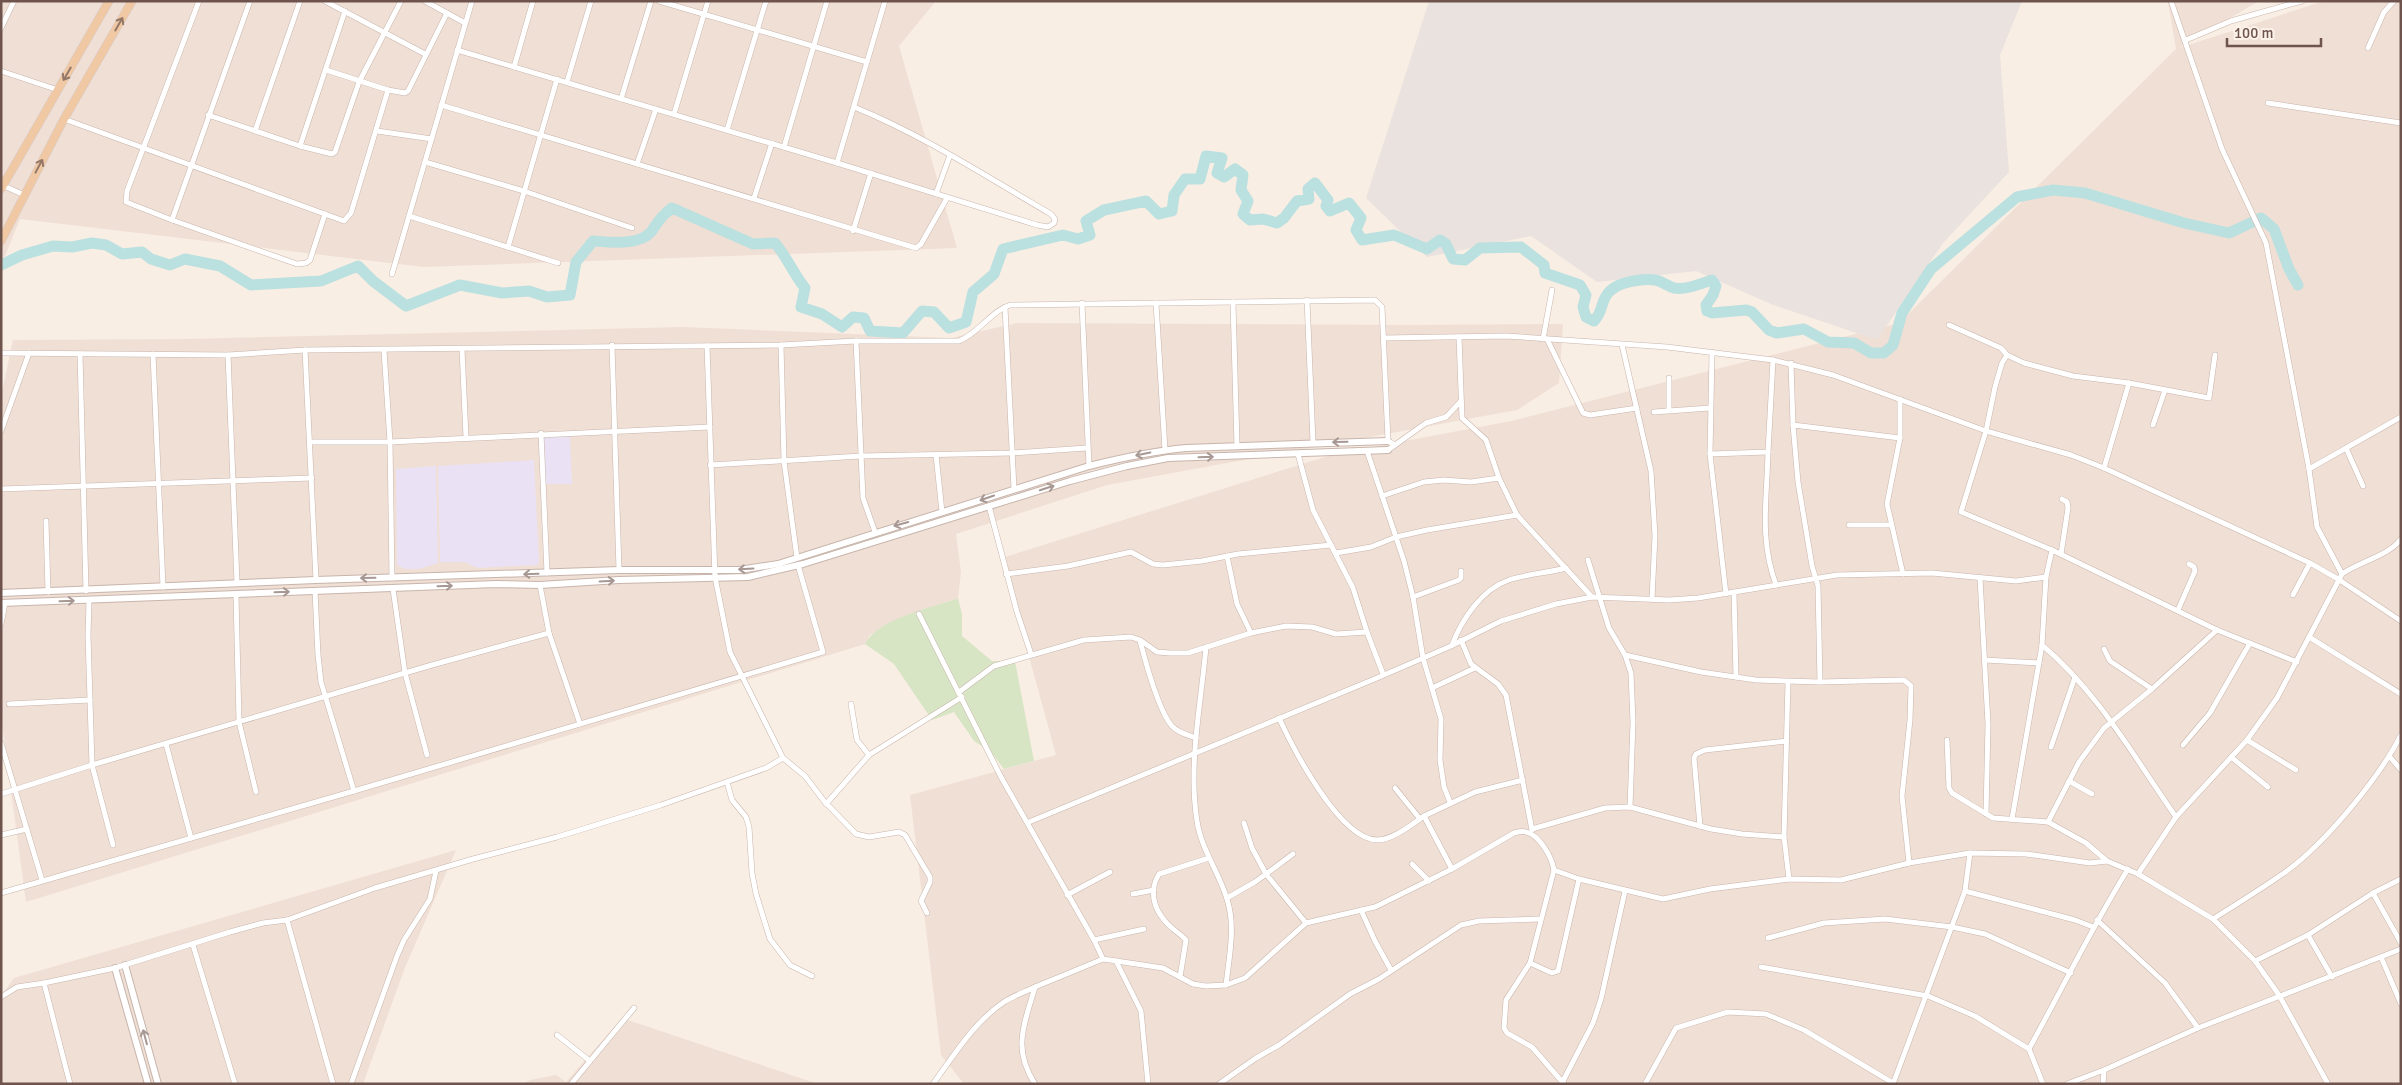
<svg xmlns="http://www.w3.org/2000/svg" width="2402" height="1085" font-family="Signika,sans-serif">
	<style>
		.residential { fill: #f0dfd4 }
		.industrial { fill: #e9e2de }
		.education { fill: #ebe1f5 }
		.green { fill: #d7e5c5 }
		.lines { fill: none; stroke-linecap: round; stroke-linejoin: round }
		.river { stroke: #bbe0e0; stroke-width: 11 }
		.minor-casing { stroke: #c8b5ac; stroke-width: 6 }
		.tertiary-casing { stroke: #c8b5ac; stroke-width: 8 }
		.primary-casing { stroke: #d4ccca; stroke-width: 9 }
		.minor { stroke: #fff; stroke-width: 5 }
		.tertiary { stroke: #fff; stroke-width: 6 }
		.primary { stroke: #f0c8a4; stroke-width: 8 }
		.oneway { stroke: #957767 }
		.oneway2 { stroke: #a89894 }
	</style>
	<rect width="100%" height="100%" fill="#f9eee4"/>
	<g class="residential">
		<path d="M1,1H936L899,46L957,248L423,267L20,219L1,266Z"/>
		<path d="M2168,1H2259L2179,48L2324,1H2401V1084H964L941,1055L910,795L1056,755L1002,558L1331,455L1511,421L1899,323L2176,49Z"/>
		<path d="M1017,323L1407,325L1563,324L1559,383L1517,410L1107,485L956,534L961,572L958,598L907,615L870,635L865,644L26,902L1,717V397L13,340L185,339L683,327L951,338Z"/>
		<path d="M456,850L404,970L363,1084H1V996L14,978Z"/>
		<path d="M622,1018L818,1084H523L530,1080L556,1075L566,1082Z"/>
	</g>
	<path class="industrial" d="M1429,1H2022L2000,55L2009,172L1943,243L1877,340L1771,304L1696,271L1597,282L1531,236L1427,257L1366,198Z"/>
	<g class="education">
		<path d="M570,436L572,484H545L544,437Z"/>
		<path d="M534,460L539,562L537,565L478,568L464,562H440L438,466Z"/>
		<path d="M436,466L438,563L419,569H405L397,565L396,469Z"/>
	</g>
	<path class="green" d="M958,598L962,614V636L992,661H1015L1034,761L1004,769L991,752L974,741L954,712L932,720L894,664L865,644C878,618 932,608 958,598Z"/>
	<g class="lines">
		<path class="river" d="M1,265L22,255L53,246L72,247L92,243L106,245L122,254L142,252L151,259L170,265L185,259L220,266L251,285L321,281L358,266L373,281L406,306L460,285L502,293L529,291L547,297L570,295L576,262L593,241C609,242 639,246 651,232C659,221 660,217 672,208L753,244L775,243C787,257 793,273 805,288L801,307L822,314L842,327L853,317L864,318L870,331L903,333L922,311L934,312L949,328L966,322L973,292L994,274L1003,249L1063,235L1078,239L1090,235L1086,221L1104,210L1146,201L1159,214L1172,211L1174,195L1185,179H1200L1206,156L1222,158L1217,173L1224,177L1235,169L1243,175L1241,190L1248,201L1243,214L1250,220L1263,219L1277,223L1284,218L1297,201L1309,199L1308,189L1315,183L1328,200L1326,206L1330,211L1349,203L1361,218L1356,230L1362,240L1394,235L1427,249L1440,240L1446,244L1453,259L1465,260L1480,248L1521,247L1544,265L1545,273L1580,285L1586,295L1583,307L1586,317L1594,321C1604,311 1600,300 1610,291C1619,282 1643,278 1655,280C1662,281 1667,286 1674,288C1686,290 1700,284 1712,280L1716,286L1713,295L1706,305L1707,311L1712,313L1746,310L1752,312L1769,330L1777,333L1804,329L1828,342L1854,343L1871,353H1884L1893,345L1902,313L1931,269L2017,197L2053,190L2085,193L2184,223L2229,233L2261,218L2274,229L2289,269L2298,285"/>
		<g class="minor-casing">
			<g id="minor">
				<path d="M199,1L127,191L126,202L172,220L297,264L306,263L310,260L325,214"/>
				<path d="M325,1L425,54"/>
				<path d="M425,1L465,23"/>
				<path d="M659,1L867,62"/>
				<path d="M2171,1L2222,149L2266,243L2309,469L2317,527L2342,574"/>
				<path d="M1,28L14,1"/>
				<path d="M2186,40L2231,21L2302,1"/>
				<path d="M2368,48L2384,12L2394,1"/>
				<path d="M457,50L837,163L1037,225L1048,227L1054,223L1055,219L1051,214C987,177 923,135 854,107"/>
				<path d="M514,67L533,1"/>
				<path d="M326,70L388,90L405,93L408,91L447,13"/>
				<path d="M1,71L58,90"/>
				<path d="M567,82L591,1"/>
				<path d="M621,99L651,1"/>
				<path d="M2268,103L2401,123"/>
				<path d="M441,105L916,248L921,244L947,198"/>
				<path d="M674,114L708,1"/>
				<path d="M208,115L300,146L332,154L335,152L359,82L401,1"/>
				<path d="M64,119L344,221L351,213L388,90"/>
				<path d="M727,130L766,1"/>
				<path d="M255,131L300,1"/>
				<path d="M377,131L432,139"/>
				<path d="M300,146L345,11"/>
				<path d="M784,147L827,1"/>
				<path d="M425,162L524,191L632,228"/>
				<path d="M837,163L885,1"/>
				<path d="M637,164L656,109"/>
				<path d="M2,185L24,195"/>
				<path d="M936,194L950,155"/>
				<path d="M754,198L772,143"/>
				<path d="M409,216L558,263"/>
				<path d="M172,220L250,1"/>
				<path d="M853,231L871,173"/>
				<path d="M508,247L557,79"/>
				<path d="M392,274L472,1"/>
				<path d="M1307,300L1313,442"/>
				<path d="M1233,302L1237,446"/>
				<path d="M1082,303L1089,466"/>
				<path d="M1156,303L1165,450"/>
				<path d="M1005,307L1014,489"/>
				<path d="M1949,325L2001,348L2007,355L2024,363L2073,376L2129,383"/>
				<path d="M1459,337L1462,418L1486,440L1499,478"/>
				<path d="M1384,338L1506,336L1667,347L1773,360L1833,375L1986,431L2071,455L2104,468L2310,563L2338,579L2401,621"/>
				<path d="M1543,339L1552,290"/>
				<path d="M1547,339L1583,413L1590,415L1637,408"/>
				<path d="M856,341L863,498L875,532"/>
				<path d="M612,345L619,570"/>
				<path d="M781,345L784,461L797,558"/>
				<path d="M1622,345L1651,471L1655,536L1652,599"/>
				<path d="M707,346L715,577L730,652L783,758L805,776L824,801L856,834L869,837L899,832L905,835L930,877V882L921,901L927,913"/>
				<path d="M462,349L466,437"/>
				<path d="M305,350L316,580"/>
				<path d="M384,350L390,442L392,578"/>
				<path d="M1712,352L1710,454L1726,594"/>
				<path d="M1,353L228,355L305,350L781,345L856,341H959C979,333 990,312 1010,305L1375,300L1382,307L1388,441L1395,445L1388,450"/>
				<path d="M80,354L86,591"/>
				<path d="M153,354L163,587"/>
				<path d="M228,355L237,583"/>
				<path d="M2007,355L2002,363L1995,387L1986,431L1961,512L2052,550L2217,630L2297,662"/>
				<path d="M1791,363L1793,425L1900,438"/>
				<path d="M1669,378V410"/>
				<path d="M1900,399V438L1887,504L1903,574"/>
				<path d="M1654,412L1710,408"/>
				<path d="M1793,425L1798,482L1812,566L1818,586L1820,682L1904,680L1911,686L1910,720L1902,796L1909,863"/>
				<path d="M2153,425L2165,390"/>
				<path d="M1,431L29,353"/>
				<path d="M541,433L547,573"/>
				<path d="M310,442H390L710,427"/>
				<path d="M1395,445L1426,423L1446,417L1461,401"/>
				<path d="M2346,448L2363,486"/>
				<path d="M1367,451L1404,561L1413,597L1423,658L1441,719L1440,760L1444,787L1450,802"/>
				<path d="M1768,452C1767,500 1759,538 1776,585"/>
				<path d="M1298,454L1313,510L1353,588L1367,632"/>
				<path d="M1710,454L1768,452L1773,360"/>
				<path d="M936,455L942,512"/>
				<path d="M710,465L861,456L1012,453L1087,448"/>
				<path d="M2104,468L2129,383L2209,398L2215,355"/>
				<path d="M2309,469L2401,417"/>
				<path d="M1,489L312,478"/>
				<path d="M1382,496L1424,482L1444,480L1471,482L1499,478L1517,515"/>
				<path d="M989,506L1017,612L1031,654"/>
				<path d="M46,521L48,592"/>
				<path d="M1849,525H1890"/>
				<path d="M1336,553L1371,547L1396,537L1427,530L1517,515L1592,597"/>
				<path d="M2061,554L2068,508L2067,502L2062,499"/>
				<path d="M1227,556L1237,604L1251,633"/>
				<path d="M1588,560L1609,628L1625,655L1631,673L1633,722L1630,807"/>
				<path d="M1006,574L1068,566L1131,552L1153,564L1163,565L1202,561L1238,554L1331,545"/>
				<path d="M1980,578L1988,724L1986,814"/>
				<path d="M540,585L549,633L580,724"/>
				<path d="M393,589L405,673L427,755"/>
				<path d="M315,591L318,655L321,682L354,791"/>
				<path d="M1734,593L1736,677"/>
				<path d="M236,595L239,722L256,792"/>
				<path d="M2293,595L2310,563"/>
				<path d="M1413,597L1459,580L1461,578V571"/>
				<path d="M89,600L88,635L92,765L432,665L549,633"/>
				<path d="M2178,610L2195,571L2194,567L2189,564"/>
				<path d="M919,614L1001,777L1094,940L1103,959L1163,968L1193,984L1206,986L1226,985L1245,978L1306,923L1375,907L1452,869L1514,833C1518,832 1523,831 1526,832C1540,835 1552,858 1554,870L1579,879L1663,899L1710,889L1789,879L1841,880L1909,863L1970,853L2026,854L2090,863L2107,861"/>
				<path d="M1,624L5,603"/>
				<path d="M2309,637L2401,694"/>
				<path d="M1461,640L1471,664L1498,684L1506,695L1532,830"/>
				<path d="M1140,641C1145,660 1159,712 1172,726C1178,733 1188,735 1196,738"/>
				<path d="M1452,645C1462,619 1482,589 1509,580C1527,574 1547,573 1566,568"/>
				<path d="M2042,645C2098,692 2134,757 2176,817"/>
				<path d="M1206,647C1201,704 1188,764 1197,821C1201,849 1219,872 1227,899C1236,927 1229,957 1226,985"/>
				<path d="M2104,649L2110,661L2152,689"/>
				<path d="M1625,655L1701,672L1756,680L1820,682"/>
				<path d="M1985,660L2039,663"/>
				<path d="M1788,682L1784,837L1789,879"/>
				<path d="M1432,688L1475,668"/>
				<path d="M959,692L994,666L1084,640L1131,637L1140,640L1157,652L1170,653H1188L1251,633L1286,626L1312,627L1336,634L1367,632L1383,674"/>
				<path d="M9,704L90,700"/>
				<path d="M851,704L857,740L869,755"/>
				<path d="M1279,718C1293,748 1339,839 1377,840C1393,840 1411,825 1424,816"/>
				<path d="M1947,740L1949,788L1952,793L1993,818L2048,822L2086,843L2107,861L2138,874L2213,919L2255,961L2279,995L2328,1084"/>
				<path d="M2247,740L2296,770"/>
				<path d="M1,743L42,880"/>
				<path d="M166,744L191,838"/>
				<path d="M2183,745L2210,713L2250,643"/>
				<path d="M2051,747L2075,677"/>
				<path d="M2231,757L2268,787"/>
				<path d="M2390,757L2401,770"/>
				<path d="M2069,781L2092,794"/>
				<path d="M727,782L732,800L746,817L749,827L752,873L756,894L770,939L790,965L812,976"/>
				<path d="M1395,788L1420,819"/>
				<path d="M1,794L92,765L113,845"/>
				<path d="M826,804L869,755L962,697"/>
				<path d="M2012,819L2042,645L2046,577L2052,550"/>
				<path d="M1029,822L1377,678L1451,646L1501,621L1556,604L1592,597L1669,600L1698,598L1837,575L1932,573L2016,581L2046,577"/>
				<path d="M2048,822L2079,762L2104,728L2152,689L2217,630"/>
				<path d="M1244,823L1252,848L1266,874L1293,854"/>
				<path d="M1700,826L1694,758L1696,754L1705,750L1787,741"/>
				<path d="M1532,829L1605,808L1630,807L1711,829L1742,834L1784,837"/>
				<path d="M1,835L27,829"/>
				<path d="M1412,864L1429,881"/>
				<path d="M1452,869L1424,816L1475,792L1523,780"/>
				<path d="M1554,870L1530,963L1506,1000L1504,1028L1507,1033L1532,1047L1564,1084"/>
				<path d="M2138,874L2176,817L2247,740L2277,698L2342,574C2359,562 2390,555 2401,539"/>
				<path d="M1965,891L2075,920L2093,927"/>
				<path d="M1,893L354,791L823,652L798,565"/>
				<path d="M2373,893L2401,943"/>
				<path d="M1133,894L1154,890"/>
				<path d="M1067,895L1110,872"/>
				<path d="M1227,898L1255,882L1266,874L1306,923"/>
				<path d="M1361,910L1375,941L1391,970"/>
				<path d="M2213,919C2237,904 2261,889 2284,873C2324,845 2379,778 2401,735"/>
				<path d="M287,920L333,1084"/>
				<path d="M2097,920L2165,983L2198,1028"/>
				<path d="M2308,935L2332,977"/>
				<path d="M1768,938L1824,923L1885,919L1952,927L1985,934L2071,973"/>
				<path d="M1094,940L1144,929"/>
				<path d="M193,945L235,1084"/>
				<path d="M2381,957L2401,1004"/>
				<path d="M1116,961L1141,1011L1148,1084"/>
				<path d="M2255,961L2308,935L2373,893L2401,879"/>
				<path d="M1530,963L1552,973L1558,971L1579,879"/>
				<path d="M1761,967L1928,996L1975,1016L2029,1049L2043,1084"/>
				<path d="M1180,977L1186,940C1180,933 1171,929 1165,921C1153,907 1149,890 1159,874L1209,858"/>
				<path d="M1,997L17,987L44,983"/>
				<path d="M557,1035L590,1061"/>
				<path d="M2029,1049C2062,989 2092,927 2128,869"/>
				<path d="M1563,1081L1593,1023L1601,999L1625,891"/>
				<path d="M70,1084L44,983L115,968L230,932L263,923L287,920L375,888L473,859L557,837L661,805L766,768L783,758"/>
				<path d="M351,1084L397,956L404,940L430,899L436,871"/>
				<path d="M571,1084L634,1008"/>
				<path d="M933,1084C954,1055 974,1022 1004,1002C1013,996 1025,992 1035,987"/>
				<path d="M1035,1084C1012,1049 1024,1025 1035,987L1103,959"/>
				<path d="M1219,1084L1256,1058L1279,1045L1350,994L1379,979L1461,925L1479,921L1540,919"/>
				<path d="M1645,1084L1676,1028L1728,1012L1766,1014L1804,1030L1893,1083"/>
				<path d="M1893,1084L1965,891L1970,853"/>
				<path d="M2067,1084L2104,1070L2198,1028L2401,949"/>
				<path d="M2103,1084L2104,1070"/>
			</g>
		</g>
		<g class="tertiary-casing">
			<g id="tertiary">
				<path d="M1,593L316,580L619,570H739L778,564L1089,466C1121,458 1153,451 1186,448L1388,441"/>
				<path d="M1,603L496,584L540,585L619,580L748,577L803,564L1070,481L1127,466L1168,458L1388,450"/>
				<path d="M125,965L158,1084"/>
				<path d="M115,968L148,1084"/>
			</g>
		</g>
		<g class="primary-casing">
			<g id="primary">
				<path d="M1,189L109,1"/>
				<path d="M1,241L64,119L132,1"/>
			</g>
		</g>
		<use href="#minor" class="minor"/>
		<use href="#tertiary" class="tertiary"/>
		<use href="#primary" class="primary"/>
	</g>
	<defs><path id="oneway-shaft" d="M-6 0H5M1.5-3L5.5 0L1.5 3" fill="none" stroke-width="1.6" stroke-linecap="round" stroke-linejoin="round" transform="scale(1.25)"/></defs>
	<g class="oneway">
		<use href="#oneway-shaft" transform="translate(119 24) rotate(-60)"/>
		<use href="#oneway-shaft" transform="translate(67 74) rotate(120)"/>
		<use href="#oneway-shaft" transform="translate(39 166) rotate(-62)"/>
	</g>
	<g class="oneway2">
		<use href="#oneway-shaft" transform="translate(1340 442) rotate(179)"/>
		<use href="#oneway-shaft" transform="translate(1143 454) rotate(169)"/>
		<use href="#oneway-shaft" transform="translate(1206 457) rotate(-2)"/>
		<use href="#oneway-shaft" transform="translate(1047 488) rotate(-18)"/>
		<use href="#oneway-shaft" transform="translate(987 498) rotate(161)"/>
		<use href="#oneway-shaft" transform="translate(901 524) rotate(164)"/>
		<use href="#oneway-shaft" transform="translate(746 569) rotate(177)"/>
		<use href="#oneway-shaft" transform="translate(531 574) rotate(178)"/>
		<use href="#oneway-shaft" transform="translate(368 578) rotate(179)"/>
		<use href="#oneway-shaft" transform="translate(607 581) rotate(-3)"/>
		<use href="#oneway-shaft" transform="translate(445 586) rotate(-2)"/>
		<use href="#oneway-shaft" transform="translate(282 592) rotate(-2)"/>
		<use href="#oneway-shaft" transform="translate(67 601) rotate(-2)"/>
		<use href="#oneway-shaft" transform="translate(145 1037) rotate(-105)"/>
	</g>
	<rect width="2402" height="1085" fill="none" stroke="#6e544d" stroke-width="5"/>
	<path d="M2227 38v8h94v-8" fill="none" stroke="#6e544d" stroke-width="2.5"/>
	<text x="2234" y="38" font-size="15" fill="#6e544d" stroke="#fcf2ea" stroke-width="4" paint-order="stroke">100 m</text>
</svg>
